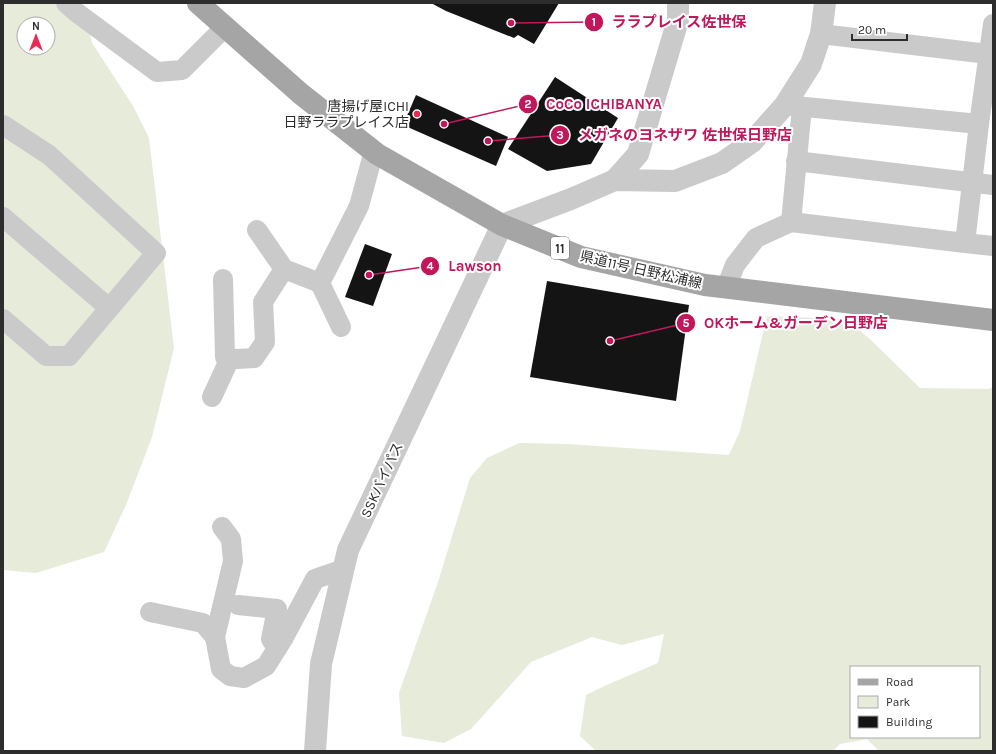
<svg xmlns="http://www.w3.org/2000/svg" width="996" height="754" font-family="Karla,'Noto Sans JP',sans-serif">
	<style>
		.green { fill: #e6ebda; fill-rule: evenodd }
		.building { fill: #141414 }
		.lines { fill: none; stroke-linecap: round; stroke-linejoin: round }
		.minor { stroke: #cacaca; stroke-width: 20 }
		.tertiary { stroke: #cacaca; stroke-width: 22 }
		.primary { stroke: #a5a5a5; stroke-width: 22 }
		.poi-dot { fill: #e92a55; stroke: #fff; stroke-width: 1.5 }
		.labels { text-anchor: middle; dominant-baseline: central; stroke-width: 4; stroke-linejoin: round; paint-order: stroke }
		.shield { fill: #fff; stroke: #6c6c6c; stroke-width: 1 }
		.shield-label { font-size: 13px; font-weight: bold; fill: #2d2d2d }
		.poi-label { font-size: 14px; fill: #2d2d2d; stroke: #fff; text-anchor: end }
		.street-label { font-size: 14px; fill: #2d2d2d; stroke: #fff }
		.leader { fill: none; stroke: #c2185b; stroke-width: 1.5 }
		.callout-dot { fill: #c2185b; stroke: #fff; stroke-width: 1.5 }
		.mark-label { font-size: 12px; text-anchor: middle; font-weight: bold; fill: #fff }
		.callout-label { font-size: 15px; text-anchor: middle; font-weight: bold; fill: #c2185b; stroke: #fff; stroke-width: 4; stroke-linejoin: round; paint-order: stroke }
	</style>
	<rect width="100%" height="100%" fill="#fff"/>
	<g class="green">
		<path d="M3,3H83L92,43L133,106L149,138L174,348L152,437L126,505L104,552L36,573L3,570ZM24,24H48V48H24Z"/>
		<path d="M767,316L846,319L872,341L920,388L989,389L993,387V751H879L867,739L840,744L833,751H596L580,736L586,695L609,684L658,663L664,634L622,645L592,637L531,662L471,729L444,743L402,736L399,693L438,582L470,478L487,458L519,443L568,444L729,455L740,431ZM851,667H979V737H851Z"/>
	</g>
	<g class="building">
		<path d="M431,3H559L534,44L518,35L514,38L446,11Z"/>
		<path d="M555,77L618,118L591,164L547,171L508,149Z"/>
		<path d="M416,95L508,137L496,166L403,125Z"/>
		<path d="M365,244L392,254L373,306L345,297Z"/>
		<path d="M547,281L689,305L676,401L530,377Z"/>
	</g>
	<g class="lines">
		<g class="minor">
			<path d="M66,3L76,12L157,72L182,70L225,27"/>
			<path d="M993,24L979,124L965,243L993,246"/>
			<path d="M821,34L988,54"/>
			<path d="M785,105L979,124"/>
			<path d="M3,125L49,155L156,253L69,356H46L3,319"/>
			<path d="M796,161L993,185"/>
			<path d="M3,217L109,308"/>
			<path d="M791,222L802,107"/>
			<path d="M257,230L284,269L320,283"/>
			<path d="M223,279L225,357L237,359L254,358L265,342L263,302L284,269"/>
			<path d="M726,288L735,265L756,238L791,222L965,243"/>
			<path d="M341,327L320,283L359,206L374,151"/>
			<path d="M212,397L230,358"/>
			<path d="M222,527L231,539L233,561L215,637L221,669L230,676L244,678L266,666L283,639L315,579L344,569"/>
			<path d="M238,605L277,609L271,639L277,648"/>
			<path d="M150,612L203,623L215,637"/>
		</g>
		<g class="tertiary">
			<path d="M615,180L638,154L678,20V3"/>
			<path d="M315,751L321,664L348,550L502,225L571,199L615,180L675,181L722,163L752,142L785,105L811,64L821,34L825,3"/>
		</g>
		<path class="primary" d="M198,3L301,94L377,154L502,225L581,257L705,285L993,320"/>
	</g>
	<circle class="poi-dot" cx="417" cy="114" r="4"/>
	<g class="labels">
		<rect class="shield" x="551" y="237" width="18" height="22" rx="3"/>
		<g class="shield-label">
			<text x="560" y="248">11</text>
		</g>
		<g class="poi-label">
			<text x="409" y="106">唐揚げ屋ICHI<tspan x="409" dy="16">日野ララプレイス店</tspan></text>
		</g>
		<g class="street-label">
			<text transform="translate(641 270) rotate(13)">県道11号 日野松浦線</text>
			<text transform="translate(382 480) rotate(-65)">SSKバイパス</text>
		</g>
	</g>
	<path class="leader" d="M511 23L594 22M444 124L528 104M488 141L560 135M369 275L430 266M610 341L686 323"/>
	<g class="callout-dot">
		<circle cx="511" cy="23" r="4"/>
		<circle cx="444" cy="124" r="4"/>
		<circle cx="488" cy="141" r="4"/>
		<circle cx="369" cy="275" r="4"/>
		<circle cx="610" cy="341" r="4"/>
		<circle cx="594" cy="22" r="10"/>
		<circle cx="528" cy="104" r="10"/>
		<circle cx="560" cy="135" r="10"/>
		<circle cx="430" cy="266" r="10"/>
		<circle cx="686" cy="323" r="10"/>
	</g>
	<g class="mark-label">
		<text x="594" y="26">1</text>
		<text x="528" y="108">2</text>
		<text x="560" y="139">3</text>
		<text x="430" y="270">4</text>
		<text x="686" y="327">5</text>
	</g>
	<g class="callout-label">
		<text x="679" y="27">ララプレイス佐世保</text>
		<text x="604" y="109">CoCo ICHIBANYA</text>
		<text x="685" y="140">メガネのヨネザワ 佐世保日野店</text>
		<text x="475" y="271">Lawson</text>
		<text x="796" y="328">OKホーム&amp;ガーデン日野店</text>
	</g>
	<rect width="996" height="754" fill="none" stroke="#2d2d2d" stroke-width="8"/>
	<rect x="850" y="666" width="130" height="72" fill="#ffffff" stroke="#ababab"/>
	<rect x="858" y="679" width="20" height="6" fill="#a5a5a5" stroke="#ababab"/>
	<text x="886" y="686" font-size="12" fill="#2d2d2d">Road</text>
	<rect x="858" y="696" width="20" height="12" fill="#e6ebda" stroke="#ababab"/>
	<text x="886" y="706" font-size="12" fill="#2d2d2d">Park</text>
	<rect x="858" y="716" width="20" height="12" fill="#141414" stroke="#ababab"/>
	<text x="886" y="726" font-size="12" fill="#2d2d2d">Building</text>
	<g transform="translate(36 36)"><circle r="19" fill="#ffffff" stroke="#ababab"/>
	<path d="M0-3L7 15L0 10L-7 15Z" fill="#e92a55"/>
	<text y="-6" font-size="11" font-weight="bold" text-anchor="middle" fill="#2d2d2d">N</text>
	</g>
	<path d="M852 34v6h55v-6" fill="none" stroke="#2d2d2d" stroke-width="2"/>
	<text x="858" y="34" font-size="12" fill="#2d2d2d" stroke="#ffffff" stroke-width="3" paint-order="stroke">20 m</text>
</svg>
